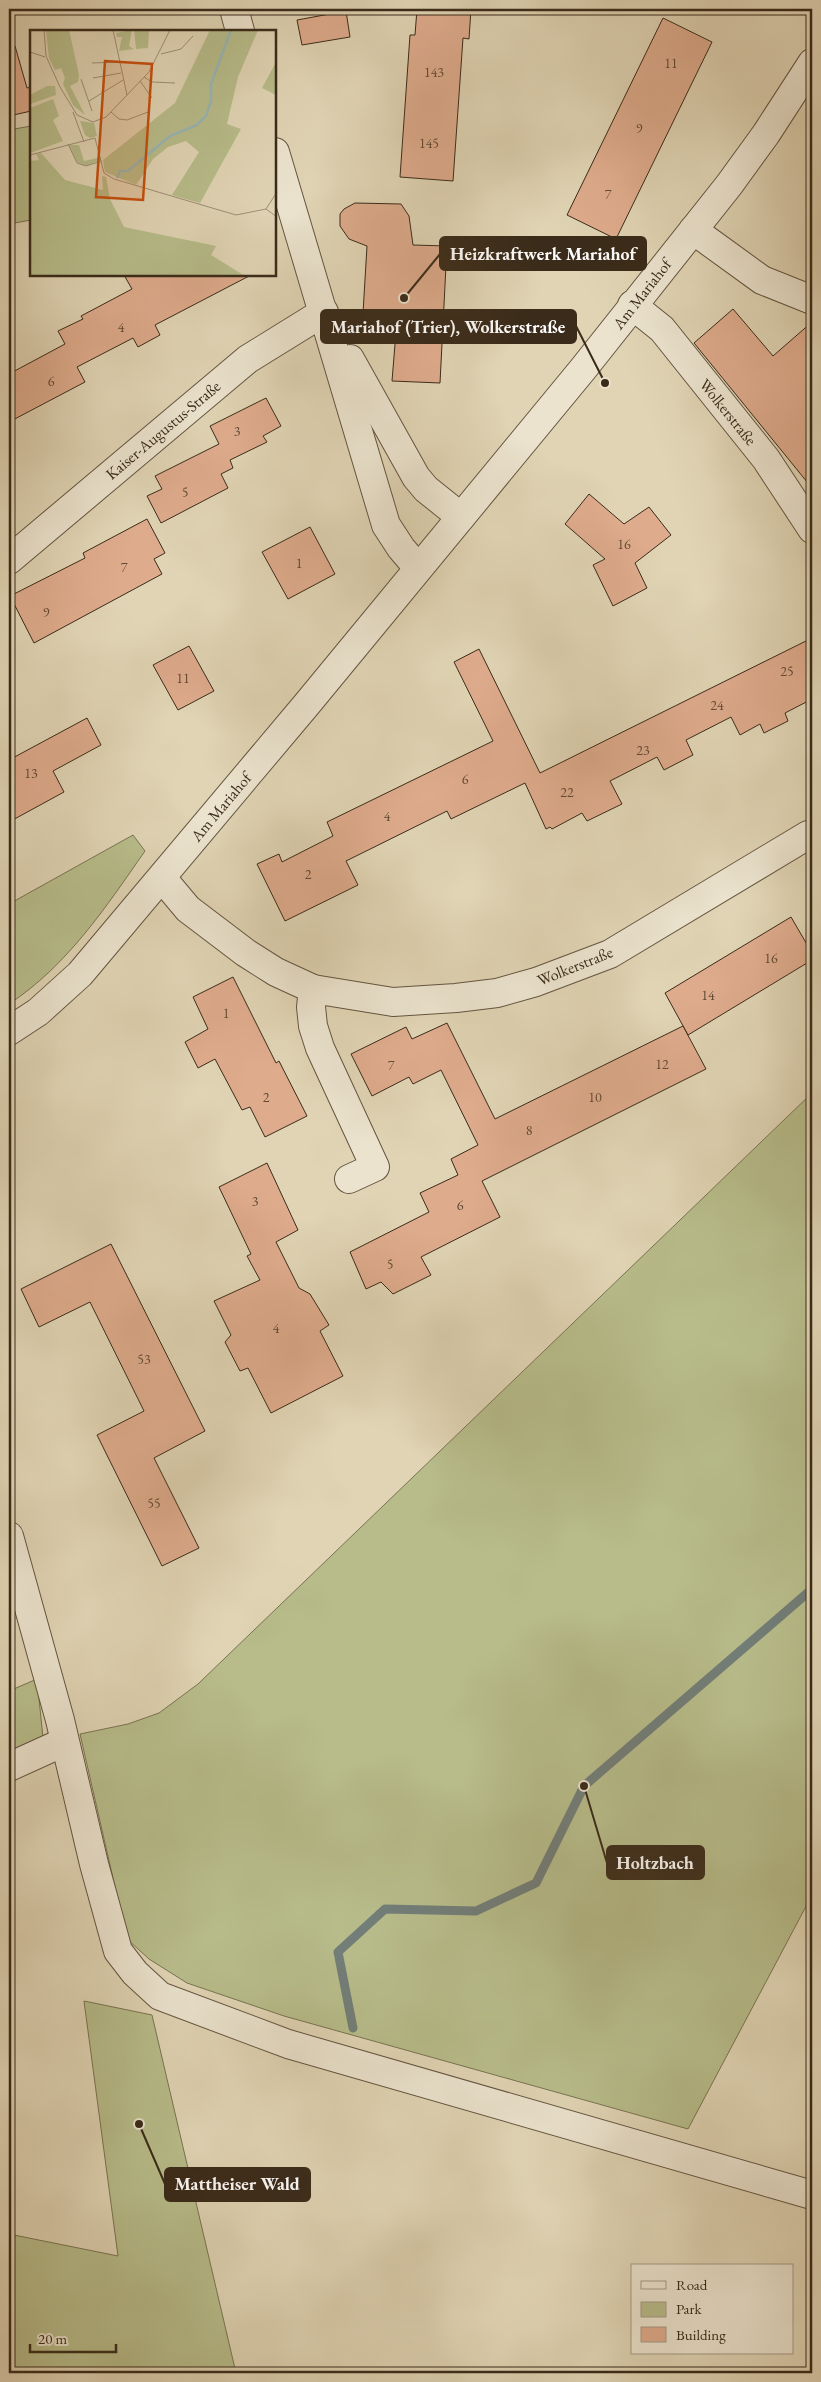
<svg xmlns="http://www.w3.org/2000/svg" width="821" height="2382" font-family="'EB Garamond',serif">
	<style>
		.green { fill: #b7bc8a; stroke: #787452 }
		.lines { fill: none; stroke-linecap: round; stroke-linejoin: round }
		.stream { stroke: #727e78; stroke-width: 9 }
		.building { fill: #deab8c; stroke: #3a2b1a }
		.minor-casing { stroke: #645540; stroke-width: 30 }
		.tertiary-casing { stroke: #645540; stroke-width: 30 }
		.minor { stroke: #ebe3ce; stroke-width: 28 }
		.tertiary { stroke: #ebe3ce; stroke-width: 28 }
		.labels { text-anchor: middle; dominant-baseline: central; stroke-width: 4; stroke-linejoin: round; paint-order: stroke }
		.number-label { font-size: 14px; fill: #634b36 }
		.street-label { font-size: 16px; fill: #3a2b1a; stroke: #ebe3ce }
		.inset-river { fill: none; stroke: #97b6b6; stroke-width: 2.5 }
		.inset-road { fill: none; stroke: #9e9076; stroke-width: 1 }
		.view { fill: #c5500f; fill-opacity: 0.15; stroke: #c5500f; stroke-width: 2.5 }
		.inset-edge { fill: none; stroke: #3a2b1a; stroke-width: 2.5 }
		.leader { fill: none; stroke: #3a2b1a; stroke-width: 2 }
		.callout-dot { fill: #3a2b1a; stroke: #ebe3ce; stroke-width: 2 }
		.callout { fill: #3a2b1a; stroke: #3a2b1a; stroke-width: 2 }
		.callout-label { font-size: 18px; text-anchor: middle; font-weight: bold; fill: #fff }
	</style>
	<rect width="100%" height="100%" fill="#e0d4b4"/>
	<filter id="stains"><feTurbulence type="fractalNoise" baseFrequency=".004" numOctaves="4"/><feColorMatrix values="0 0 0 0 .2 0 0 0 0 .09 0 0 0 0 .02 0 0 0 .5 -.17"/></filter>
	<radialGradient id="worn" r=".72"><stop offset=".6" stop-color="#630" stop-opacity="0"/><stop offset="1" stop-color="#630" stop-opacity=".3"/></radialGradient>
	<g class="green">
		<path d="M31,126V220L9,224V130Z"/>
		<path d="M133,835L145,851C106,907 67,966 9,1004V904Z"/>
		<path d="M812,1093V1895L688,2129L284,2016L187,1983L149,1959L127,1939L80,1734L128,1724L159,1713L198,1684Z"/>
		<path d="M37,1679L43,1738L9,1753V1691Z"/>
		<path d="M84,2001L152,2015L236,2373H9V2234L118,2256Z"/>
	</g>
	<g class="lines">
		<path class="stream" d="M353,2028L338,1952L385,1909L476,1911L536,1883L584,1786L812,1589"/>
	</g>
	<g class="building">
		<path d="M417,9H471L469,39L463,38L453,181L400,177L410,35H415Z"/>
		<path d="M346,11L350,37L302,45L297,20Z"/>
		<path d="M663,18L712,42L616,239L567,215Z"/>
		<path d="M15,46L27,88L31,87V111L9,116V47Z"/>
		<path d="M355,203L401,204L409,216L413,245L447,246L440,383L392,381L396,332L362,330L367,246L349,239L340,226V214L344,209Z"/>
		<path d="M124,275H251L155,325L160,335L138,347L133,338L77,367L85,382L9,422V374L65,344L58,331L83,319L81,316L132,289Z"/>
		<path d="M733,309L773,356L812,322V488L694,343Z"/>
		<path d="M266,398L281,426L263,436L267,442L230,460L233,468L221,474L228,488L161,523L147,496L162,489L155,476L219,444L210,426Z"/>
		<path d="M589,494L624,524L649,507L671,535L635,563L647,588L613,606L593,565L605,559L565,524Z"/>
		<path d="M147,519L165,553L154,559L162,574L34,643L10,596L85,558L83,553Z"/>
		<path d="M310,527L335,574L288,599L262,552Z"/>
		<path d="M812,638V699L785,713L788,721L764,733L760,724L740,735L731,717L686,740L693,755L664,770L657,757L610,781L622,804L587,821L582,813L552,829L550,827L546,829L525,783L451,819L447,811L346,861L358,885L285,921L257,864L279,854L282,862L333,836L327,822L493,741L454,662L479,649L540,773Z"/>
		<path d="M189,646L214,691L178,710L153,665Z"/>
		<path d="M87,718L101,745L53,771L64,792L9,822V760Z"/>
		<path d="M791,917L812,953V960L688,1035L665,993Z"/>
		<path d="M233,977L276,1063L279,1061L307,1116L265,1137L250,1107L242,1110L215,1059L198,1068L185,1042L208,1029L193,997Z"/>
		<path d="M447,1023L495,1119L683,1026L706,1069L482,1181L500,1217L421,1257L431,1275L393,1294L381,1282L366,1289L350,1252L429,1212L420,1193L458,1175L451,1159L478,1145L441,1070L413,1084L409,1077L372,1096L351,1054L406,1027L412,1039Z"/>
		<path d="M267,1163L298,1230L276,1242L299,1288L310,1294L329,1325L320,1331L343,1376L271,1413L248,1368L240,1371L225,1342L231,1335L214,1301L260,1280L247,1256L251,1254L219,1187Z"/>
		<path d="M111,1244L205,1431L154,1458L199,1548L162,1566L97,1435L144,1411L90,1302L39,1327L21,1289Z"/>
	</g>
	<g class="lines">
		<g class="minor-casing">
			<g id="minor">
				<path d="M234,9L240,31"/>
				<path d="M275,152L386,525L401,548L418,568"/>
				<path d="M693,230L762,280L812,300"/>
				<path d="M632,305L662,329L766,459L812,529"/>
				<path d="M350,359L416,477L426,489L461,517"/>
				<path d="M9,560L248,359L324,312"/>
				<path d="M162,878L188,909L246,953L276,972L313,989L393,1002L456,998L497,993L536,982L610,954L808,835"/>
				<path d="M313,989L311,1007L313,1026L320,1048L375,1167L349,1179"/>
				<path d="M9,1536L60,1720L94,1864L118,1951L135,1973L160,1996L288,2044L812,2195"/>
				<path d="M9,1767L64,1742"/>
			</g>
		</g>
		<g class="tertiary-casing">
			<path id="tertiary" d="M9,1031L38,1012L80,974L307,704L583,369L729,185L766,134L812,63"/>
		</g>
		<use href="#minor" class="minor"/>
		<use href="#tertiary" class="tertiary"/>
	</g>
	<g class="labels">
		<g class="number-label">
			<text x="671" y="63">11</text>
			<text x="434" y="72">143</text>
			<text x="639" y="128">9</text>
			<text x="429" y="143">145</text>
			<text x="608" y="194">7</text>
			<text x="121" y="327">4</text>
			<text x="51" y="381">6</text>
			<text x="237" y="431">3</text>
			<text x="185" y="492">5</text>
			<text x="624" y="544">16</text>
			<text x="299" y="563">1</text>
			<text x="124" y="567">7</text>
			<text x="46" y="612">9</text>
			<text x="787" y="671">25</text>
			<text x="183" y="678">11</text>
			<text x="717" y="705">24</text>
			<text x="643" y="750">23</text>
			<text x="31" y="773">13</text>
			<text x="465" y="779">6</text>
			<text x="567" y="792">22</text>
			<text x="387" y="816">4</text>
			<text x="308" y="874">2</text>
			<text x="771" y="958">16</text>
			<text x="708" y="995">14</text>
			<text x="226" y="1013">1</text>
			<text x="662" y="1064">12</text>
			<text x="391" y="1065">7</text>
			<text x="266" y="1097">2</text>
			<text x="595" y="1097">10</text>
			<text x="529" y="1130">8</text>
			<text x="255" y="1201">3</text>
			<text x="460" y="1205">6</text>
			<text x="390" y="1264">5</text>
			<text x="276" y="1328">4</text>
			<text x="144" y="1359">53</text>
			<text x="154" y="1503">55</text>
		</g>
		<g class="street-label">
			<text transform="translate(642 294) rotate(-52)">Am Mariahof</text>
			<text transform="translate(728 412) rotate(51)">Wolkerstraße</text>
			<text transform="translate(163 430) rotate(-40)">Kaiser-Augustus-Straße</text>
			<text transform="translate(221 807) rotate(-50)">Am Mariahof</text>
			<text transform="translate(575 966) rotate(-22)">Wolkerstraße</text>
		</g>
	</g>
	<g transform="translate(30 30)">
		<rect width="246" height="246" fill="#e0d4b4"/>
		<path d="M16,0H39L49,45L48,52L40,56L55,85L43,75L33,54L35,48L31,38L25,40L19,28ZM102,0L99,16L104,19L89,21L92,7H87L86,3ZM104,0H119L118,18L106,19ZM180,0H228L208,47L197,94L211,99L170,173L142,165L169,122L156,111L138,117L123,129L106,155L75,142L73,130L145,73ZM246,32L247,65H246L232,58ZM17,56H25L26,65L0,74V65ZM23,69L29,86L23,90L33,111L0,123V78ZM50,91L64,93L67,106L60,108L55,105ZM39,115H49L54,131L71,127V130L56,136L47,132ZM11,123L35,150L73,160L72,146L76,147L80,169L94,197L186,216L181,225L215,246H0V131L9,130L6,124Z" fill="#b7bc8a"/>
		<path class="inset-river" d="M87,148L90,141H98L140,106L167,95L176,86L181,71V54L201,0"/>
		<path class="inset-road" d="M14,0L16,26L30,57L47,85L63,92L76,87L119,42L140,0M83,0L97,65M0,22L15,27M131,24L151,19L163,6M62,33L89,32M114,47L122,52L145,53M63,48L91,43M51,49L62,81M110,51L122,68M59,71L93,50M43,82L54,112M81,82L89,89L97,90L118,82M38,114L47,133L56,136L72,131M0,125L65,108L74,143L84,149L206,185L236,179L247,187M236,179L247,162"/>
		<path class="view" d="M75,31L122,34L113,170L66,167Z"/>
		<rect width="246" height="246" class="inset-edge"/>
	</g>
	<path class="leader" d="M404 298L440 254M605 383L576 326M584 1786L607 1863M139 2124L165 2184"/>
	<g class="callout-dot">
		<circle cx="404" cy="298" r="5"/>
		<circle cx="605" cy="383" r="5"/>
		<circle cx="584" cy="1786" r="5"/>
		<circle cx="139" cy="2124" r="5"/>
	</g>
	<g class="callout">
		<rect x="440" y="237" width="206" height="33" rx="5"/>
		<rect x="321" y="310" width="255" height="33" rx="5"/>
		<rect x="607" y="1846" width="97" height="33" rx="5"/>
		<rect x="165" y="2168" width="145" height="33" rx="5"/>
	</g>
	<g class="callout-label">
		<text x="543" y="260">Heizkraftwerk Mariahof</text>
		<text x="448" y="333">Mariahof (Trier), Wolkerstraße</text>
		<text x="655" y="1869">Holtzbach</text>
		<text x="237" y="2190">Mattheiser Wald</text>
	</g>
	<rect width="821" height="2382" fill="none" stroke="#e0d4b4" stroke-width="30"/>
	<rect x="10" y="10" width="801" height="2362" fill="none" stroke="#3a2b1a" stroke-width="2.5"/>
	<rect x="15" y="15" width="791" height="2352" fill="none" stroke="#3a2b1a"/>
	<rect x="631" y="2264" width="162" height="90" fill="#ebe3ce" stroke="#a49986"/>
	<rect x="641" y="2281" width="25" height="8" fill="#ebe3ce" stroke="#a49986"/>
	<text x="676" y="2290" font-size="15" fill="#3a2b1a">Road</text>
	<rect x="641" y="2302" width="25" height="15" fill="#b7bc8a" stroke="#a49986"/>
	<text x="676" y="2314" font-size="15" fill="#3a2b1a">Park</text>
	<rect x="641" y="2327" width="25" height="15" fill="#deab8c" stroke="#a49986"/>
	<text x="676" y="2340" font-size="15" fill="#3a2b1a">Building</text>
	<path d="M30 2344v8h86v-8" fill="none" stroke="#3a2b1a" stroke-width="2.5"/>
	<text x="38" y="2344" font-size="15" fill="#3a2b1a" stroke="#ebe3ce" stroke-width="4" paint-order="stroke">20 m</text>
	<rect width="100%" height="100%" filter="url(#stains)"/>
	<rect width="100%" height="100%" fill="url(#worn)"/>
</svg>
